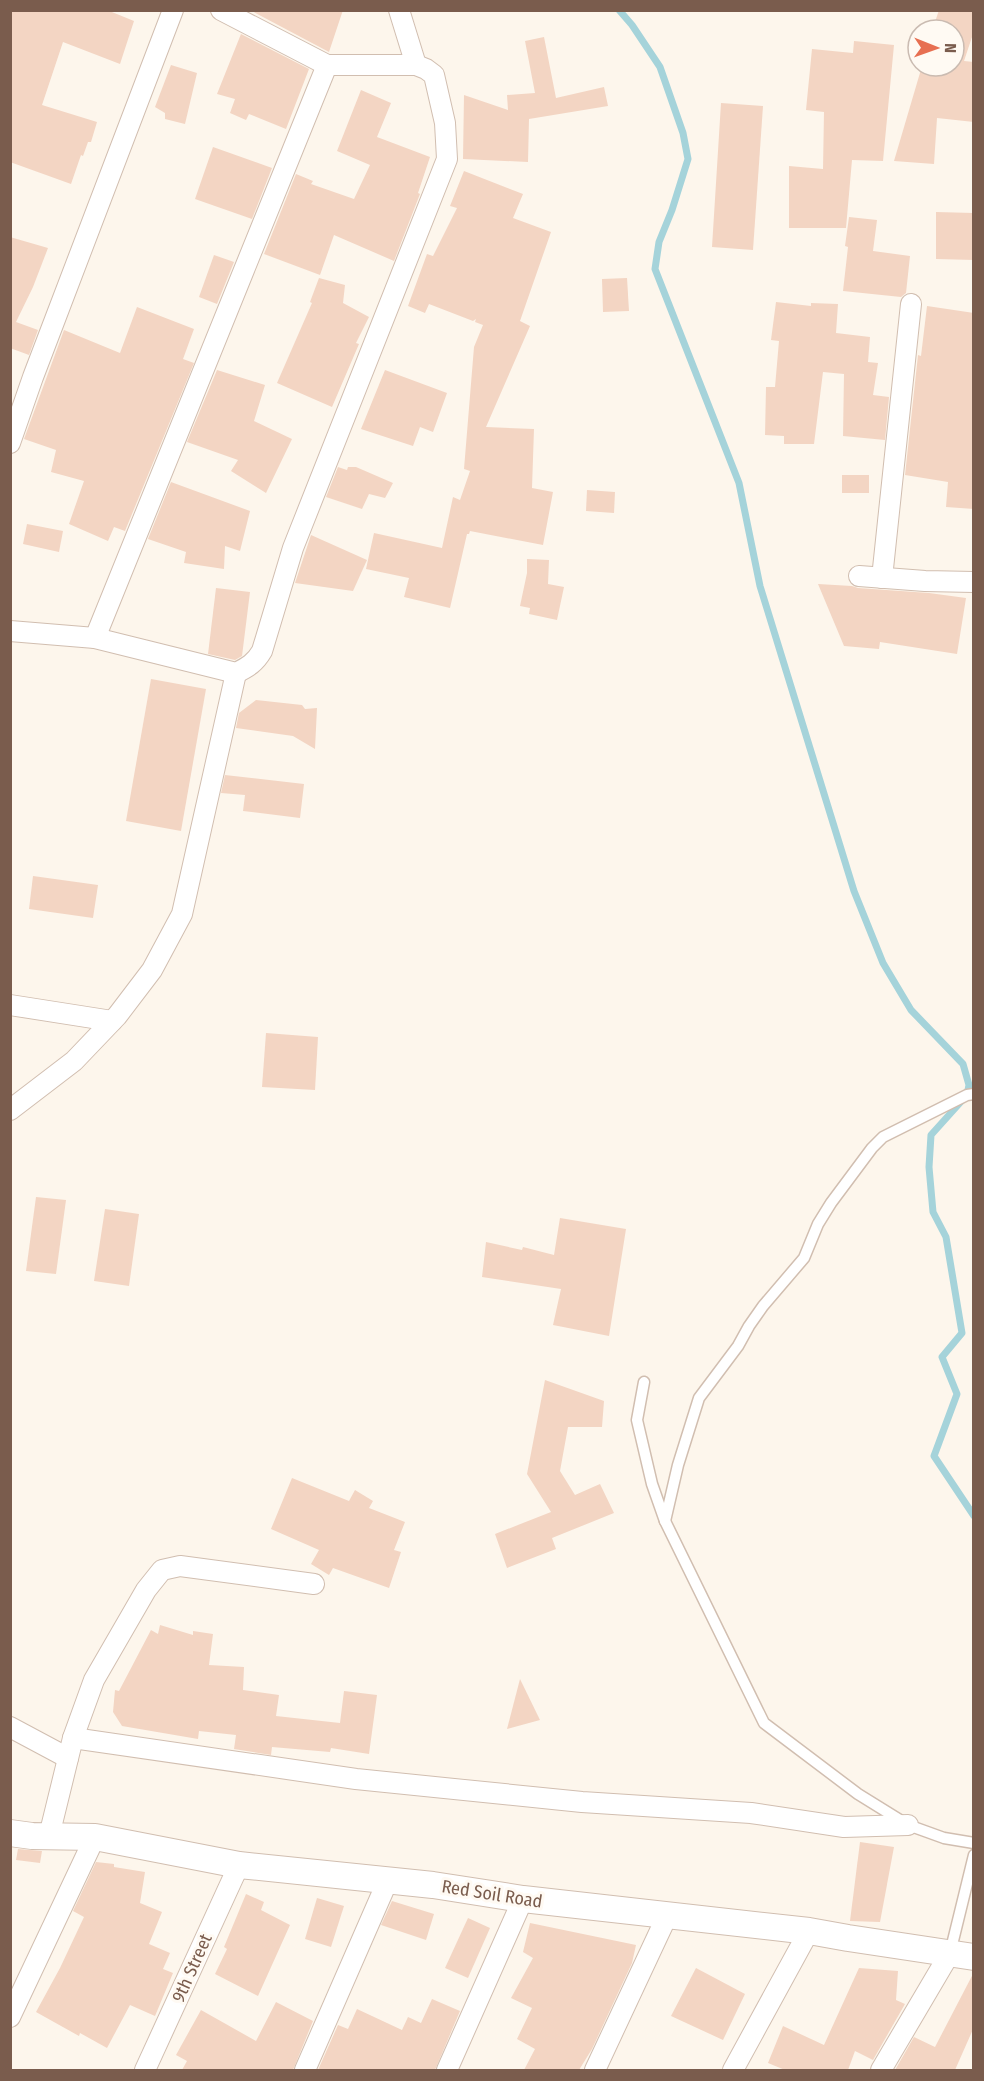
<svg xmlns="http://www.w3.org/2000/svg" width="984" height="2081" font-family="'Fira Sans Condensed',sans-serif">
	<style>
		.lines { fill: none; stroke-linecap: round; stroke-linejoin: round }
		.stream { stroke: #a5d3da; stroke-width: 7 }
		.building { fill: #f3d5c3 }
		.service-casing { stroke: #d1beb0; stroke-width: 13 }
		.minor-casing { stroke: #d1beb0; stroke-width: 22 }
		.tertiary-casing { stroke: #d1beb0; stroke-width: 28 }
		.service { stroke: #fff; stroke-width: 10 }
		.minor { stroke: #fff; stroke-width: 20 }
		.tertiary { stroke: #fff; stroke-width: 26 }
		.labels { text-anchor: middle; dominant-baseline: central; stroke-width: 6; stroke-linejoin: round; paint-order: stroke }
		.street-label { font-size: 18px; fill: #7a5c4d; stroke: #fffaf3 }
	</style>
	<rect width="100%" height="100%" fill="#fdf6ec"/>
	<g class="lines">
		<path class="stream" d="M619,10L632,25L660,67L683,133L688,159L672,210L659,242L655,269L739,483L760,586L854,891L883,963L911,1010L963,1064L969,1085L967,1095L931,1135L929,1167L933,1212L946,1237L962,1333L942,1357L957,1394L934,1456L974,1516"/>
	</g>
	<g class="building">
		<path d="M10,10H107L134,21L120,64L63,42L42,105L97,122L91,142H88L83,156L81,155L71,184L10,162Z"/>
		<path d="M250,10H343L329,52Z"/>
		<path d="M939,10H974V31L964,61L974,62V122L937,118L934,164L894,161L922,66H954V30L933,28Z"/>
		<path d="M241,34L309,69L286,129L249,114L246,120L230,113L235,99L217,94Z"/>
		<path d="M544,37L556,98L604,87L608,106L529,119L528,162L463,159L464,95L508,110L507,95L535,93L525,41Z"/>
		<path d="M854,41L894,45L883,161L852,160L846,228H789V166L823,169L824,112L806,110L812,49L853,53Z"/>
		<path d="M171,65L197,73L185,124L165,119V113L155,107Z"/>
		<path d="M361,90L391,103L377,137L430,157L418,193L420,194L394,261L334,235L320,275L264,254L296,174L313,181L311,184L354,199L370,165L337,151Z"/>
		<path d="M721,103L763,106L753,250L712,247Z"/>
		<path d="M213,147L272,168L252,219L195,199Z"/>
		<path d="M464,171L523,194L513,218L551,232L520,321L530,326L486,427L534,429L532,488L553,492L543,545L470,531L469,534H467L450,608L404,597L409,578L366,569L374,533L442,548L453,497L460,500L470,471L464,469L474,347L483,325L475,322L476,319L473,321L429,304L425,313L408,306L427,254L433,256L457,208L450,206Z"/>
		<path d="M936,212L974,213V260L936,259Z"/>
		<path d="M849,217L877,220L873,251L910,256L906,293L901,297L843,291L848,247L845,246Z"/>
		<path d="M10,237L48,248L33,287L16,322L38,330L29,355L10,348Z"/>
		<path d="M214,255L234,262L217,304L199,297Z"/>
		<path d="M319,278L345,285L343,303L369,317L356,343L359,344L332,407L277,383L312,303L310,302Z"/>
		<path d="M627,278L629,311L603,312L602,279Z"/>
		<path d="M776,302L811,306V303L838,304L836,333L870,337L868,362L878,363L873,395L889,397L885,440L843,436L844,374L823,372L814,444H784V436L765,435L766,387H775L779,341L771,340Z"/>
		<path d="M927,306L974,313V509L946,507L948,482L905,475L918,355L921,356Z"/>
		<path d="M137,307L194,329L183,359L194,363L125,531L114,527L108,541L69,524L84,481L51,472L56,450L24,439L64,330L120,353Z"/>
		<path d="M217,370L265,385L254,421L292,439L266,493L231,471L238,460L187,442Z"/>
		<path d="M385,370L447,393L433,432L420,427L413,446L361,429Z"/>
		<path d="M338,467L347,470L348,467H356L393,483L385,498L369,494L362,509L326,497Z"/>
		<rect x="842" y="475" width="27" height="18"/>
		<path d="M171,482L250,511L240,551L225,546L224,569L184,563L186,552L148,539Z"/>
		<path d="M587,490L615,492L614,513L586,511Z"/>
		<path d="M27,524L63,531L59,552L23,544Z"/>
		<path d="M311,535L367,560L353,591L295,583Z"/>
		<path d="M527,559L549,560L548,584L564,587L557,620L529,614L530,608L520,606L527,573Z"/>
		<path d="M818,584L852,586L858,588L929,593L966,598L957,654L880,642L879,649L844,646Z"/>
		<path d="M216,588L250,592L242,656L235,660L208,654Z"/>
		<path d="M151,679L206,689L181,831L126,821Z"/>
		<path d="M256,700L302,705L305,709L317,708L315,749L293,736L236,728L239,713Z"/>
		<path d="M225,775L304,784L300,818L243,811L245,795L221,793Z"/>
		<path d="M33,876L98,885L93,918L29,909Z"/>
		<path d="M266,1033L318,1037L315,1090L262,1087Z"/>
		<path d="M36,1197L66,1200L56,1274L26,1271Z"/>
		<path d="M105,1209L139,1214L129,1286L94,1281Z"/>
		<path d="M560,1218L626,1229L609,1336L553,1325L561,1289L482,1277L486,1242L522,1250L523,1247L554,1255Z"/>
		<path d="M545,1380L604,1401L602,1427H568L560,1471L575,1495L600,1484L614,1513L552,1538L556,1549L507,1568L495,1534L551,1512L527,1474Z"/>
		<path d="M292,1478L349,1501L355,1490L373,1501L369,1508L405,1522L394,1550L401,1552L389,1588L333,1568L329,1575L311,1564L319,1550L271,1529Z"/>
		<path d="M160,1625L193,1635V1631L213,1634L209,1665L244,1667L243,1690L279,1695L276,1716L340,1723L344,1691L377,1695L369,1754L331,1748L330,1752L272,1747L271,1755L234,1749L236,1735L199,1731L198,1739L122,1726L113,1712L115,1690L119,1691L151,1630L158,1634Z"/>
		<path d="M520,1679L540,1720L507,1729Z"/>
		<path d="M860,1842L894,1847L880,1922L850,1921Z"/>
		<path d="M18,1849L42,1851L40,1863L16,1860Z"/>
		<path d="M96,1862L114,1864V1867L145,1872L140,1903L162,1912L149,1944L170,1953L163,1969L173,1973L155,2016L130,2005L107,2048L80,2033L79,2036L36,2012L60,1968L84,1917L73,1911Z"/>
		<path d="M246,1894L264,1902L261,1910L290,1925L258,1996L215,1974L227,1949L224,1947Z"/>
		<path d="M317,1898L344,1906L331,1947L305,1939Z"/>
		<path d="M392,1901L434,1914L426,1940L381,1925Z"/>
		<path d="M468,1918L490,1928L468,1978L445,1968Z"/>
		<path d="M530,1923L636,1945L632,1963L592,2049L579,2070H524L535,2049L517,2039L532,2008L511,1998L533,1958L523,1952Z"/>
		<path d="M696,1968L745,1994L723,2040L671,2016Z"/>
		<path d="M859,1968L898,1971L896,2000L905,2004L873,2060L855,2051L848,2070H785L768,2063L783,2026L824,2045Z"/>
		<path d="M974,1972V2027L955,2070H895L914,2037L935,2047Z"/>
		<path d="M432,1999L460,2011L435,2070H318L338,2025L348,2029L357,2009L402,2030L408,2017L421,2023Z"/>
		<path d="M276,2002L313,2021L293,2070H182L187,2061L176,2055L201,2010L256,2041Z"/>
	</g>
	<g class="lines">
		<g class="service-casing">
			<g id="service">
				<path d="M644,1382L637,1420L652,1484L665,1521L764,1723L858,1794L908,1825L944,1838L974,1843"/>
				<path d="M665,1521L678,1465L699,1398L738,1346L749,1326L763,1306L804,1258L818,1224L831,1203L872,1148L883,1137L967,1095L974,1094"/>
				<path d="M950,1953L974,1855"/>
			</g>
		</g>
		<g class="minor-casing">
			<g id="minor">
				<path d="M399,10L416,65"/>
				<path d="M10,443L33,377L173,10"/>
				<path d="M859,576L925,581L974,582"/>
				<path d="M882,578L911,304"/>
				<path d="M10,631L95,638L236,673C248,667 255,663 262,651L293,548L447,159L445,123L434,75L426,69L416,65H327L221,10"/>
				<path d="M95,638L327,65"/>
				<path d="M10,1005L112,1021"/>
				<path d="M10,1110L74,1061L117,1016L152,970L182,914L236,673"/>
				<path d="M10,1727L68,1758"/>
				<path d="M73,1738L356,1779L582,1802L751,1813L844,1827L908,1825"/>
				<path d="M49,1836L73,1738L94,1680L146,1590L162,1570L180,1566L314,1584"/>
				<path d="M10,2017L95,1837"/>
				<path d="M145,2070L239,1865"/>
				<path d="M305,2070L388,1880"/>
				<path d="M447,2070L523,1899"/>
				<path d="M595,2070L667,1916"/>
				<path d="M733,2070L809,1931"/>
				<path d="M881,2070L950,1953"/>
			</g>
		</g>
		<g class="tertiary-casing">
			<path id="tertiary" d="M10,1833L32,1836L95,1837L239,1865L433,1885L523,1899L809,1931L848,1938L974,1957"/>
		</g>
		<use href="#service" class="service"/>
		<use href="#minor" class="minor"/>
		<use href="#tertiary" class="tertiary"/>
	</g>
	<g class="labels">
		<g class="street-label">
			<text transform="translate(492 1894) rotate(9)">Red Soil Road</text>
			<text transform="translate(192 1968) rotate(-66)">9th Street</text>
		</g>
	</g>
	<rect width="984" height="2081" fill="none" stroke="#7a5c4d" stroke-width="24"/>
	<g transform="translate(936 48) rotate(91)"><circle r="28" fill="#fffaf3" stroke="#cabbb1" stroke-width="1.5"/>
	<path d="M0-4.5L10 22L0 15L-10 22Z" fill="#e76f51"/>
	<text y="-9" font-size="16" font-weight="bold" text-anchor="middle" fill="#7a5c4d">N</text>
	</g>
</svg>
